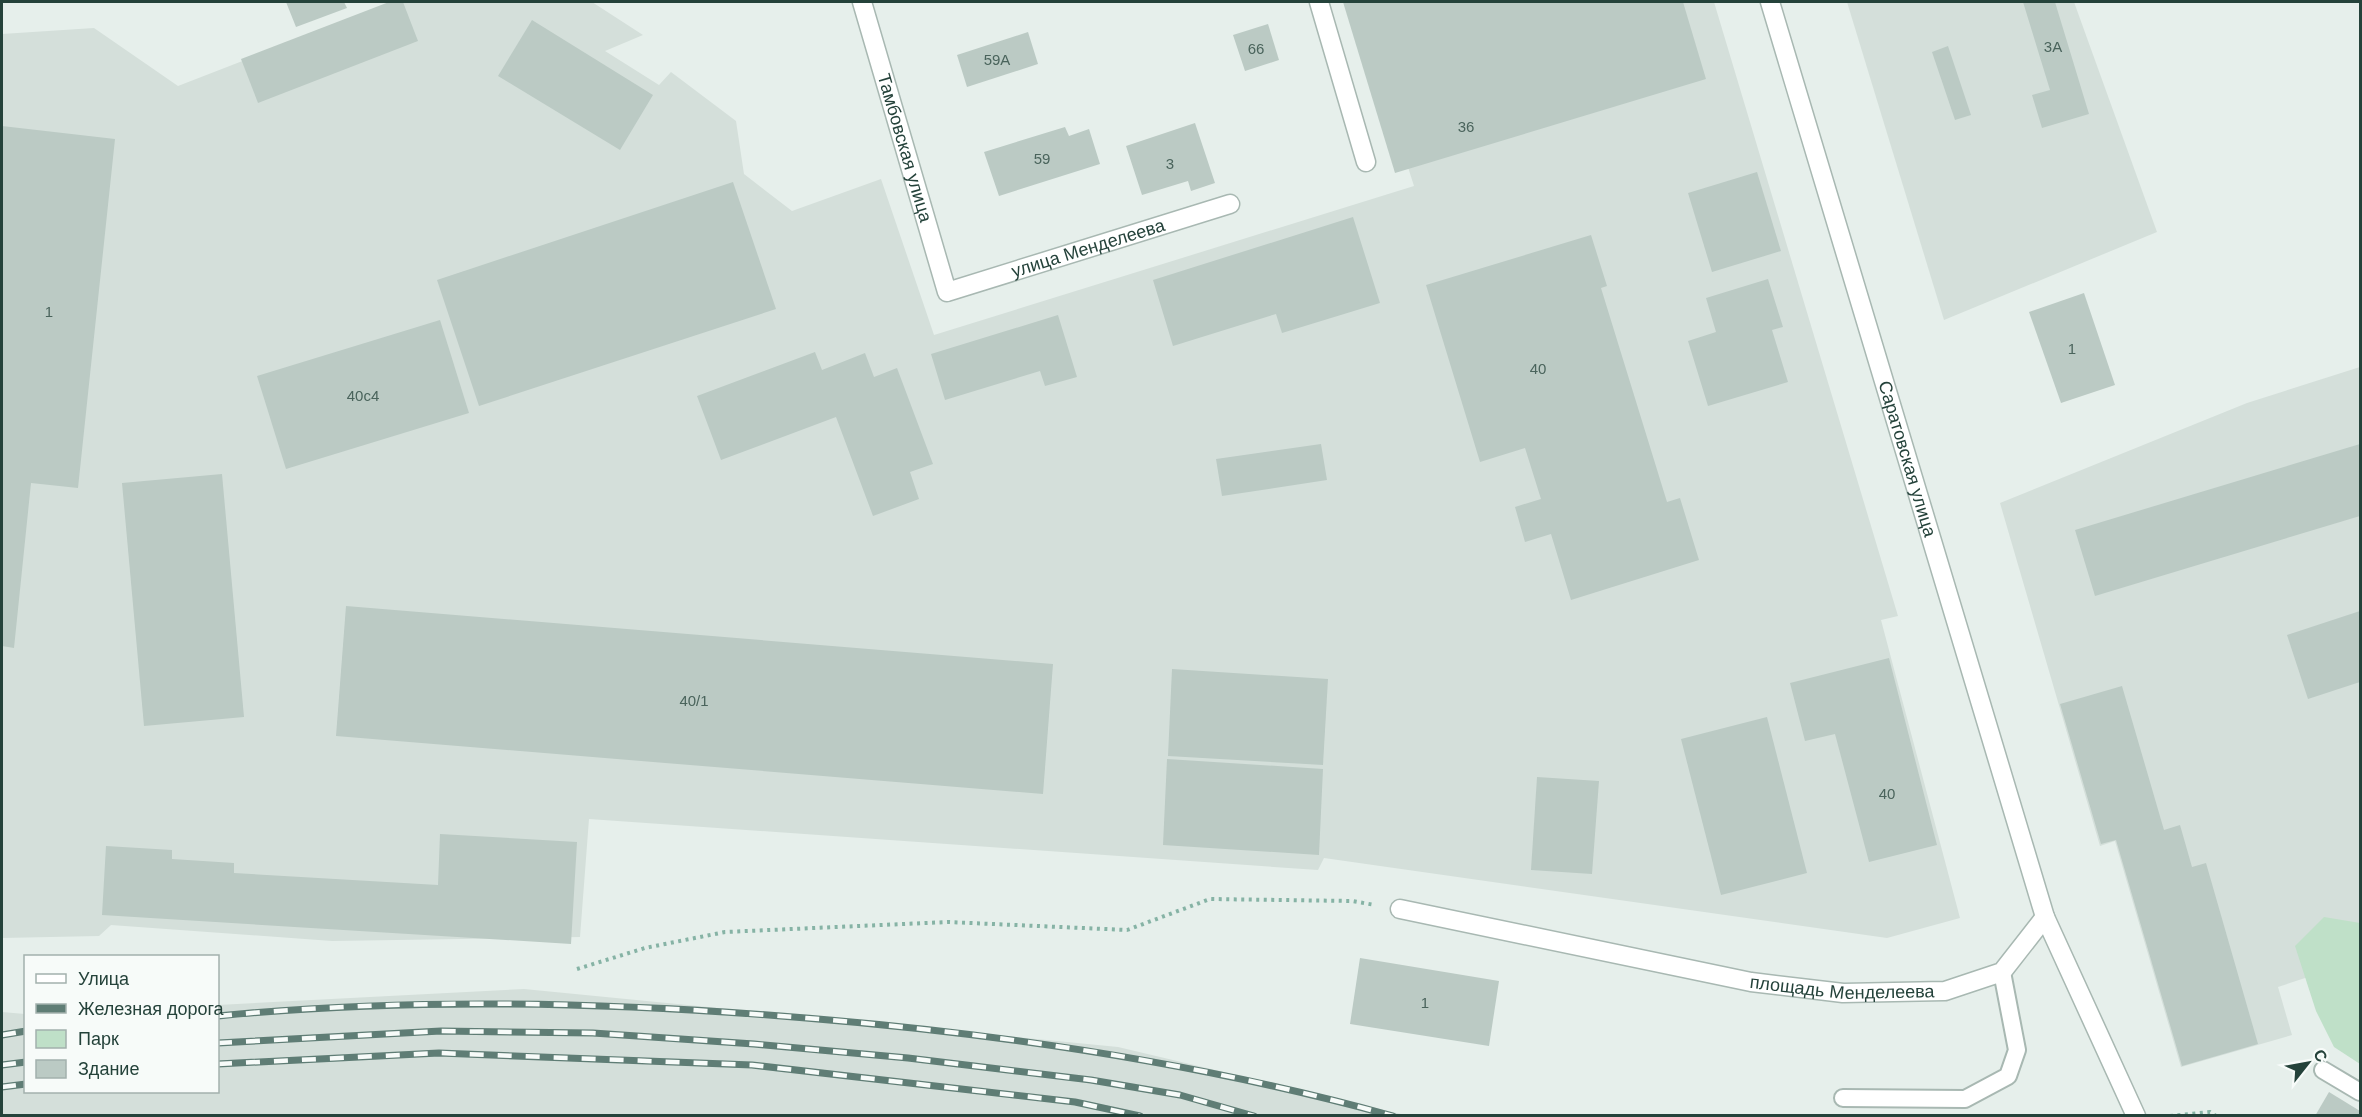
<svg xmlns="http://www.w3.org/2000/svg" width="2362" height="1117" font-family="Helvetica,sans-serif">
	<style>
		.built { fill: #d4dfda }
		.green { fill: #bfe0c8 }
		.building { fill: #bbcac4 }
		.lines { fill: none; stroke-linecap: round; stroke-linejoin: round }
		.service-casing { stroke: #a8b8b2; stroke-width: 20 }
		.minor-casing { stroke: #a8b8b2; stroke-width: 21 }
		.path { stroke: #86b3a5; stroke-width: 4; stroke-dasharray: 3 4.5; stroke-linecap: butt }
		.service { stroke: #fff; stroke-width: 16 }
		.minor { stroke: #fff; stroke-width: 18 }
		.rail-casing { stroke: #5f7d75; stroke-width: 7 }
		.rail { stroke: #f7fbf9; stroke-width: 4.5; stroke-dasharray: 14; stroke-linecap: butt }
		.labels { text-anchor: middle; dominant-baseline: central; stroke-width: 4.5; stroke-linejoin: round; paint-order: stroke }
		.number-label { font-size: 15px; fill: #4a645c }
		.street-label { font-size: 18px; fill: #24423a; stroke: #f7fbf9 }
	</style>
	<rect width="100%" height="100%" fill="#e6efeb"/>
	<g class="built">
		<path d="M394,2H592L643,35L605,51L659,85L671,72L736,121L744,174L792,211L881,179L934,335L1414,186L1355,2H1714L1898,616L1881,620L1960,918L1887,938L1324,858L1318,870L589,819L580,937L332,941L111,925L99,936L2,938V34L94,28L178,86Z"/>
		<path d="M1847,2H2074L2157,232L1944,320Z"/>
		<path d="M2360,367V960L2278,987L2292,1035L2181,1067L2115,841L2100,846L2000,503L2247,403Z"/>
		<path d="M524,989L1118,1047L1405,1115H2V1012L25,1014L26,1092H218V1005Z"/>
	</g>
	<path class="green" d="M2324,917L2360,923V1064L2334,1047L2316,1011L2295,946Z"/>
	<g class="building">
		<path d="M286,2H344L347,8L296,27Z"/>
		<path d="M389,2H403L418,41L258,103L241,59Z"/>
		<path d="M1343,2H1683L1706,79L1395,173Z"/>
		<path d="M2023,2H2055L2089,114L2042,128L2032,95L2050,90Z"/>
		<path d="M532,20L653,95L620,150L498,76Z"/>
		<path d="M1268,24L1279,60L1245,71L1233,35Z"/>
		<path d="M1028,32L1038,64L967,87L957,55Z"/>
		<path d="M1948,46L1971,115L1955,120L1932,52Z"/>
		<path d="M1195,123L1215,183L1191,191L1188,181L1142,195L1126,146Z"/>
		<path d="M2,126L115,139L78,488L31,483L14,648L2,646Z"/>
		<path d="M1065,127L1069,136L1089,129L1100,164L999,196L984,152Z"/>
		<path d="M1757,172L1781,251L1712,272L1688,193Z"/>
		<path d="M733,182L776,309L479,406L437,280Z"/>
		<path d="M1353,217L1380,303L1282,333L1276,314L1173,346L1153,280Z"/>
		<path d="M1591,235L1607,286L1601,288L1667,502L1680,498L1699,560L1571,600L1551,534L1525,542L1515,507L1541,499L1525,448L1480,462L1426,285Z"/>
		<path d="M1768,279L1783,327L1772,330L1788,382L1708,406L1688,341L1716,332L1706,298Z"/>
		<path d="M2084,293L2115,385L2061,403L2029,312Z"/>
		<path d="M1058,315L1077,377L1045,386L1040,371L945,400L931,354Z"/>
		<path d="M440,320L469,413L286,469L257,376Z"/>
		<path d="M815,352L822,370L865,353L874,377L897,368L933,464L910,472L919,499L873,516L836,417L721,460L697,396Z"/>
		<path d="M1321,444L1327,480L1222,496L1216,459Z"/>
		<path d="M2360,444V516L2095,596L2075,530Z"/>
		<path d="M222,474L244,717L144,726L122,483Z"/>
		<path d="M346,606L1053,664L1043,794L336,736Z"/>
		<path d="M2360,611V682L2308,699L2287,635Z"/>
		<path d="M1889,658L1937,845L1869,862L1835,734L1805,741L1790,683Z"/>
		<path d="M1172,669L1328,679L1323,765L1168,756Z"/>
		<path d="M2122,686L2164,830L2180,825L2192,867L2206,863L2258,1044L2182,1066L2116,840L2101,844L2060,704Z"/>
		<path d="M1767,717L1807,873L1721,895L1681,739Z"/>
		<path d="M1167,759L1323,769L1319,855L1163,845Z"/>
		<path d="M1537,777L1599,781L1592,874L1531,870Z"/>
		<path d="M440,834L577,842L571,944L102,915L106,846L172,850V859L234,863V873L438,885Z"/>
		<path d="M1360,958L1499,981L1489,1046L1350,1024Z"/>
		<path d="M2329,1092L2360,1111V1116H2315Z"/>
	</g>
	<g class="lines">
		<g class="service-casing">
			<g id="service">
				<path d="M2323,1070L2360,1092"/>
				<path d="M1843,1098L1965,1099L2008,1076L2017,1050L2002,972"/>
			</g>
		</g>
		<g class="minor-casing">
			<g id="minor">
				<path id="s1" d="M862,2L947,292L1230,204"/>
				<path d="M1319,2L1366,162"/>
				<path id="s2" d="M1770,2L2045,917"/>
				<path id="s3" d="M1400,909L1751,982L1843,993L1945,991L2002,972L2045,917L2136,1116"/>
			</g>
		</g>
		<g class="path">
			<path d="M577,969L645,948L725,932L948,922L1127,930L1210,899L1352,901L1375,905"/>
			<path d="M2170,1116L2210,1112L2216,1116"/>
		</g>
		<use href="#service" class="service"/>
		<use href="#minor" class="minor"/>
		<g class="rail-casing">
			<g id="rail">
				<path d="M218,1016C413,997 611,1002 806,1018C1004,1034 1202,1063 1393,1116"/>
				<path d="M2,1035L26,1031"/>
				<path d="M218,1043L441,1031L593,1033L754,1044L908,1058L1091,1080L1180,1095L1254,1116"/>
				<path d="M218,1064L439,1053L752,1065L1075,1102L1140,1116"/>
				<path d="M2,1065L26,1062"/>
				<path d="M2,1087L26,1084"/>
			</g>
		</g>
		<use href="#rail" class="rail"/>
	</g>
	<g class="labels">
		<g class="number-label">
			<text x="2053" y="46">3А</text>
			<text x="1256" y="48">66</text>
			<text x="997" y="59">59А</text>
			<text x="1466" y="126">36</text>
			<text x="1042" y="158">59</text>
			<text x="1170" y="163">3</text>
			<text x="49" y="311">1</text>
			<text x="2072" y="348">1</text>
			<text x="1538" y="368">40</text>
			<text x="363" y="395">40с4</text>
			<text x="694" y="700">40/1</text>
			<text x="1887" y="793">40</text>
			<text x="1425" y="1002">1</text>
		</g>
		<g class="street-label">
			<text stroke="none"><textPath href="#s1" startOffset="152">Тамбовская улица</textPath></text>
			<text stroke="none"><textPath href="#s1" startOffset="450">улица Менделеева</textPath></text>
			<text stroke="none"><textPath href="#s2" startOffset="477">Саратовская улица</textPath></text>
			<text stroke="none"><textPath href="#s3" startOffset="450">площадь Менделеева</textPath></text>
		</g>
	</g>
	<rect width="2362" height="1117" fill="none" stroke="#24423a" stroke-width="6"/>
	<rect x="24" y="955" width="195" height="138" fill="#f7fbf9" stroke="#a3b1ad" stroke-width="1.5"/>
	<rect x="36" y="974" width="30" height="9" fill="#ffffff" stroke="#a3b1ad" stroke-width="1.5"/>
	<text x="78" y="985" font-size="18" fill="#24423a">Улица</text>
	<rect x="36" y="1004" width="30" height="9" fill="#5f7d75" stroke="#a3b1ad" stroke-width="1.5"/>
	<text x="78" y="1015" font-size="18" fill="#24423a">Железная дорога</text>
	<rect x="36" y="1030" width="30" height="18" fill="#bfe0c8" stroke="#a3b1ad" stroke-width="1.5"/>
	<text x="78" y="1045" font-size="18" fill="#24423a">Парк</text>
	<rect x="36" y="1060" width="30" height="18" fill="#bbcac4" stroke="#a3b1ad" stroke-width="1.5"/>
	<text x="78" y="1075" font-size="18" fill="#24423a">Здание</text>
	<g transform="translate(2308 1063) rotate(59)" stroke="#f7fbf9" stroke-width="4.5" paint-order="stroke">
	<path d="M0-4.5L10 22L0 15L-10 22Z" fill="#24423a"/>
	<text y="-9" font-size="16" font-weight="bold" text-anchor="middle" fill="#24423a">С</text>
	</g>
</svg>
